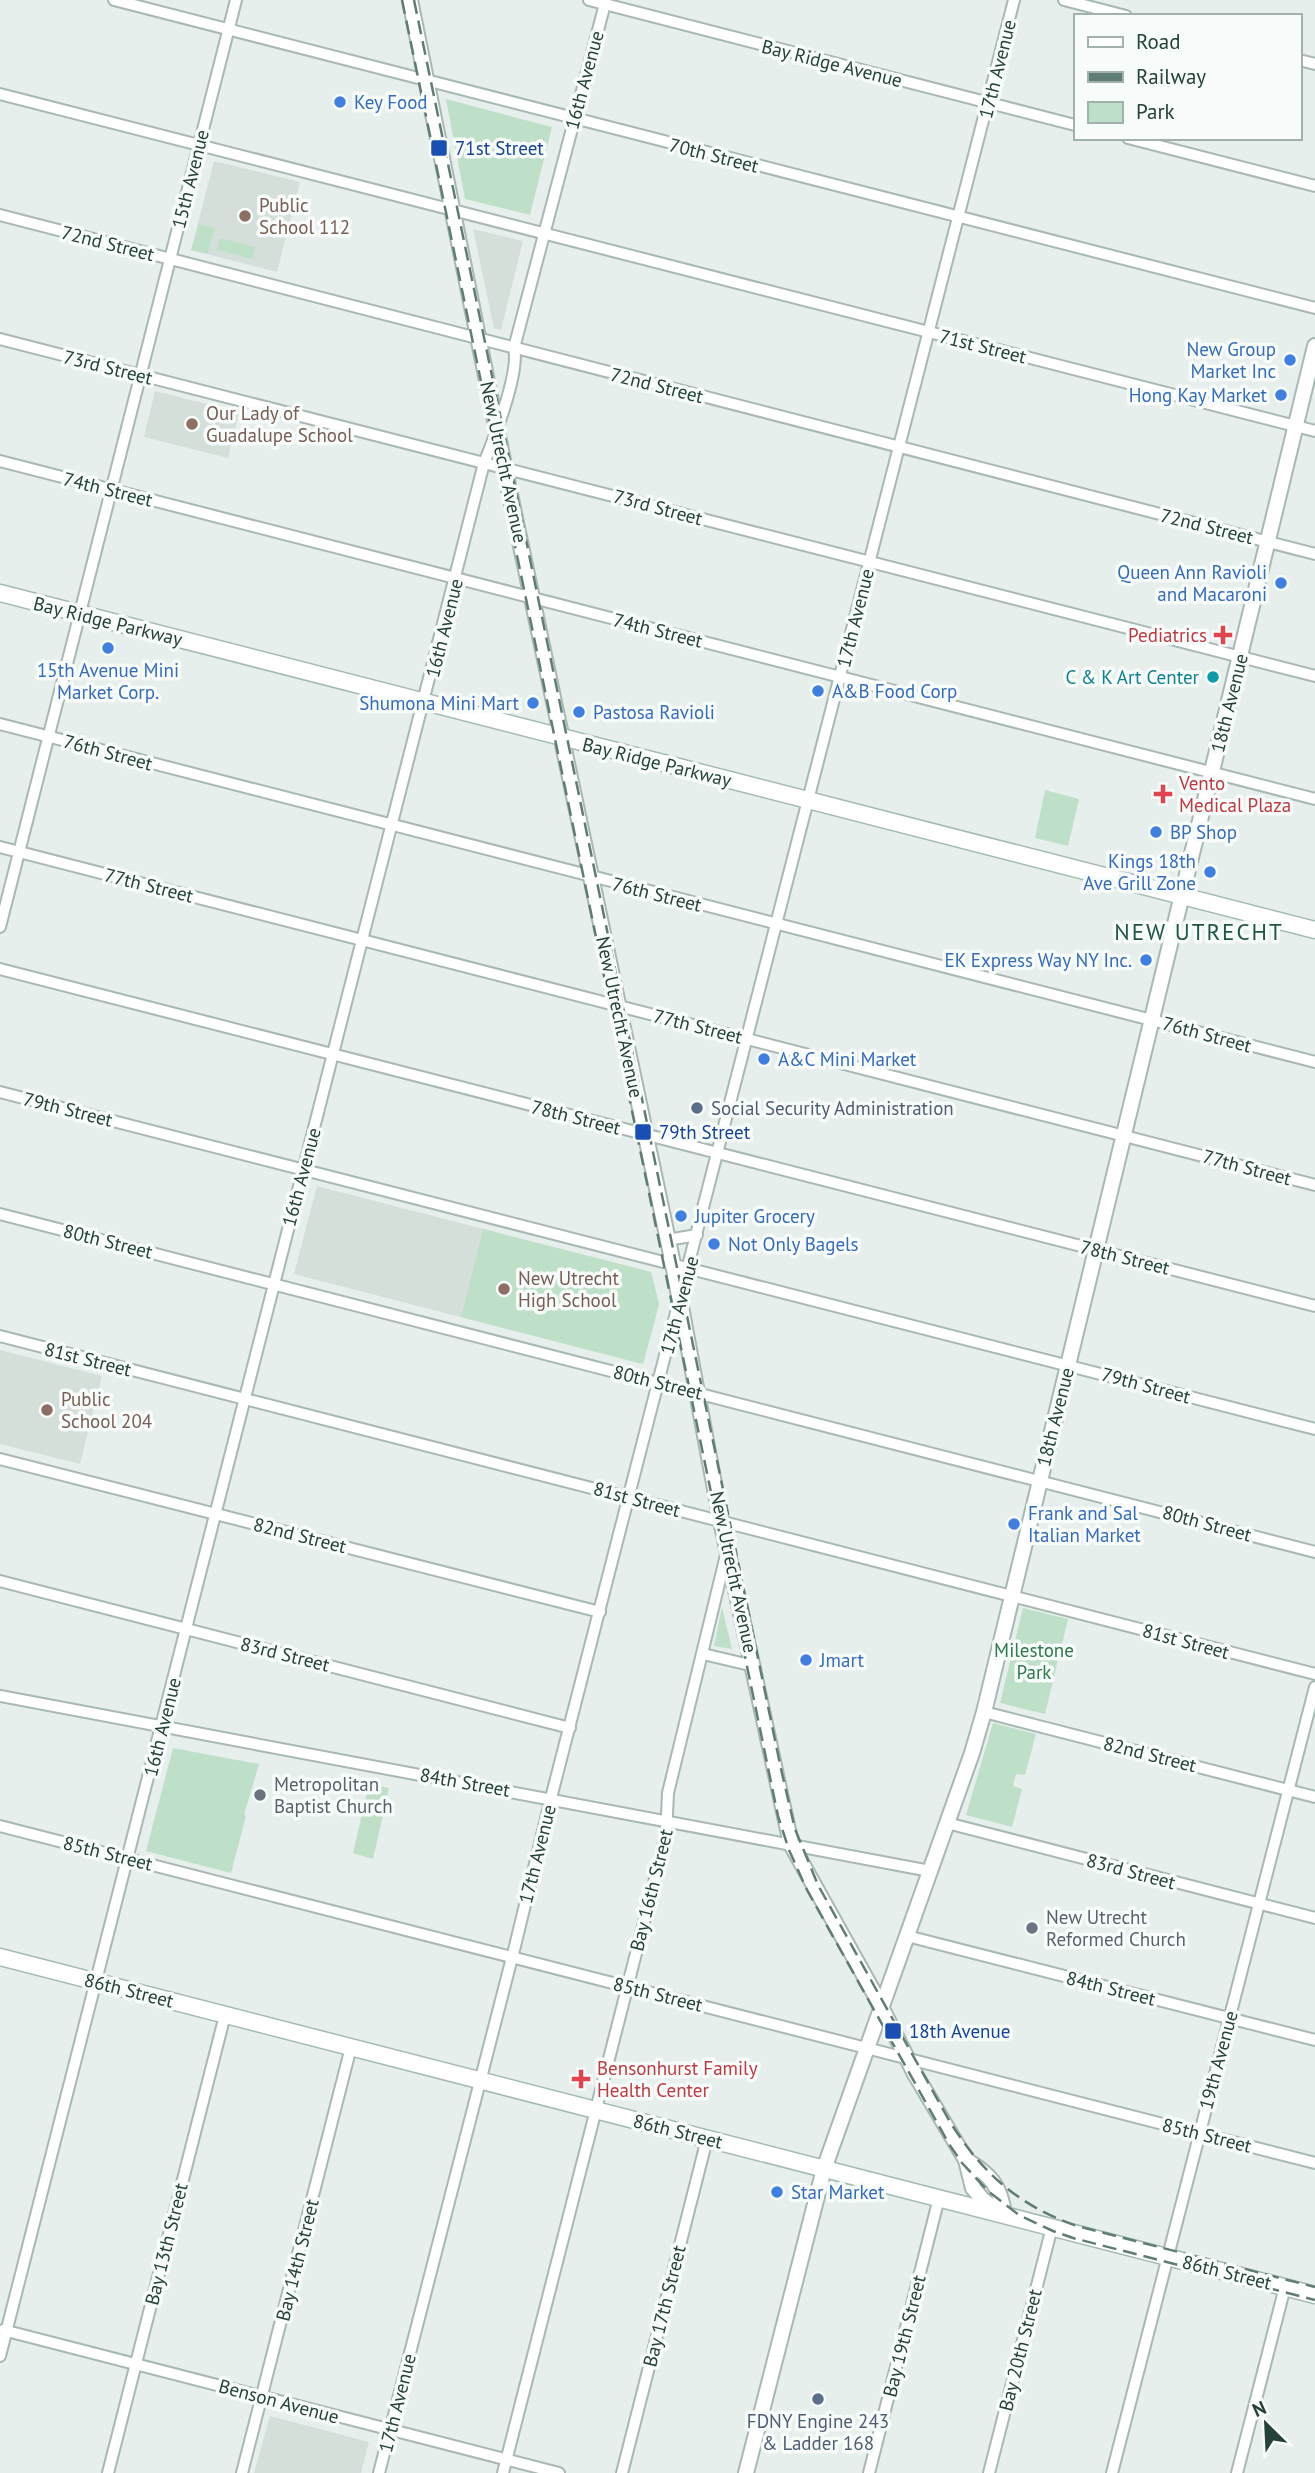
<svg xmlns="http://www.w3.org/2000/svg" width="1315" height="2473" font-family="'PT Sans',sans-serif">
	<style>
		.built { fill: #d4dfda }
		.green { fill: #bfe0c8 }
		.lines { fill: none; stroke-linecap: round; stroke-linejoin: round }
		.minor-casing { stroke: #a8b8b2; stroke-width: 14 }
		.tertiary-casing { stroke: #a8b8b2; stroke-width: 18 }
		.secondary-casing { stroke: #a4bbb3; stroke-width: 19 }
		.minor { stroke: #fff; stroke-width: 10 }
		.tertiary { stroke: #fff; stroke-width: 14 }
		.secondary { stroke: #fff; stroke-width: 16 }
		.rail { stroke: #5f7d75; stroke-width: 2.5; stroke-dasharray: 14 7; stroke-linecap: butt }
		.shop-dot { fill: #3f7fe0; stroke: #f7fbf9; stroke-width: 2.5 }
		.transit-dot { fill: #1a4fb4; stroke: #f7fbf9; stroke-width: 2.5 }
		.education-dot { fill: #8d6e63; stroke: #f7fbf9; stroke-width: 2.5 }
		.health-dot { fill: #e0444e; stroke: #f7fbf9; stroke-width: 2.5 }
		.culture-dot { fill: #0f9aa8; stroke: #f7fbf9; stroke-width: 2.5 }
		.service-dot { fill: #5c6f8a; stroke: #f7fbf9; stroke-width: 2.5 }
		.worship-dot { fill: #6b7280; stroke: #f7fbf9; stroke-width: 2.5 }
		.labels { text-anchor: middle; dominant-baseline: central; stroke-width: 7; stroke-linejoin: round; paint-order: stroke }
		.street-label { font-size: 19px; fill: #24423a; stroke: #f7fbf9 }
		.shop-label { font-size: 19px; fill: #366cbe; stroke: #f7fbf9; text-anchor: start }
		.transit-label { font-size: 19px; fill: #164399; stroke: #f7fbf9; text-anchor: start }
		.education-label { font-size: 19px; fill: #785e54; stroke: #f7fbf9; text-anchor: start }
		.health-label { font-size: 19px; fill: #be3a42; stroke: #f7fbf9; text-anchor: start }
		.culture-label { font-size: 19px; fill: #0d838f; stroke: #f7fbf9; text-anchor: end }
		.service-label { font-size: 19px; fill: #4e5e75; stroke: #f7fbf9; text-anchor: start }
		.park-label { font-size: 19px; fill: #2d7a4b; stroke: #f7fbf9 }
		.worship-label { font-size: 19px; fill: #5b616d; stroke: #f7fbf9; text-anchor: start }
		.quarter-label { font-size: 23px; letter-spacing: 2px; fill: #1f5548; stroke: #f7fbf9 }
	</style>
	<rect width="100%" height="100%" fill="#e6efeb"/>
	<g class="built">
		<path d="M214,161L300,182L277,272L191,250Z"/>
		<path d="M473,229L523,241L501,330L494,328Z"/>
		<path d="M155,391L239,412L228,458L144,437Z"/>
		<path d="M317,1186L651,1272L659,1304L643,1364L294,1274Z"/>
		<path d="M0,1350L102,1376L80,1464L0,1444Z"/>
		<path d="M270,2416L369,2442L361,2473H254Z"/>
	</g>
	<g class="green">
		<path d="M446,99L552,127L530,215L465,199Z"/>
		<path d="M199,224L215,228L207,254L191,250Z"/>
		<path d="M220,238L255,247L252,259L217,250Z"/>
		<path d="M1045,790L1079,799L1068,846L1035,838Z"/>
		<path d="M483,1229L651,1272L659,1304L643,1364L461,1317Z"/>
		<path d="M722,1607L732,1649L714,1646Z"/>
		<path d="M1023,1608L1068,1619L1045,1714L1000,1703Z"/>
		<path d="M993,1723L1036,1734L1025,1775L1016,1774L1013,1786L1022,1789L1012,1827L966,1815Z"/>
		<path d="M173,1748L259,1764L244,1815L246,1816L231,1873L146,1851Z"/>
		<path d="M369,1784L389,1788L373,1859L353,1853Z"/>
	</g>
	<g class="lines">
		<g class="minor-casing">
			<g id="minor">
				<path d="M114,0L1315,308"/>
				<path d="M589,0L1075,125"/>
				<path d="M1064,0L1126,16"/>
				<path d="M1299,60L1315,64"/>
				<path d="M0,94L1315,431"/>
				<path d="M1128,138L1315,186"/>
				<path d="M0,215L1315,554"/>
				<path d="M0,339L1315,676"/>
				<path d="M0,461L1315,799"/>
				<path d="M0,724L1315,1062"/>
				<path d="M0,847L1315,1185"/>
				<path d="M0,927L236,0"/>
				<path d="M0,969L1315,1306"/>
				<path d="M0,1092L1315,1429"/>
				<path d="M0,1214L1315,1552"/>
				<path d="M667,1240L697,1235"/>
				<path d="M0,1336L1315,1674"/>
				<path d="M0,1459L600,1612"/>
				<path d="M0,1581L570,1728"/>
				<path d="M703,1654L754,1666"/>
				<path d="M0,1696L930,1871"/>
				<path d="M984,1712L1315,1797"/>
				<path d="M947,1823L1315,1918"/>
				<path d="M0,1826L1315,2163"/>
				<path d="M907,1936L1315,2040"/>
				<path d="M3,2330L559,2473"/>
				<path d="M0,2356L484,463C494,439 520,372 514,348L606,0"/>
				<path d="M108,2473L225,2015"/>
				<path d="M242,2473L351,2047"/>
				<path d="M379,2473L515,1946L551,1798L1014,0"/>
				<path d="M503,2473L666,1836L668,1793L727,1551"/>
				<path d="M622,2473L707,2139"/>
				<path d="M869,2473L939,2198"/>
				<path d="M989,2473L1052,2227"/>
				<path d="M1112,2473L1315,1687"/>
				<path d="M1237,2473L1285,2287"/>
			</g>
		</g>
		<g class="tertiary-casing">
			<g id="tertiary">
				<path d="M410,0L507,480L673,1264L721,1521L791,1844L874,1993L915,2074L966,2160L973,2188L982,2199L1001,2214"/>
				<path d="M966,2160C991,2175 1001,2187 1004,2215"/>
				<path d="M746,2473L824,2169L972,1753L984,1712L1315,346"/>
			</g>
		</g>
		<g class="secondary-casing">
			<g id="secondary">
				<path d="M0,593L1315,930"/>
				<path d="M0,1957L1315,2295"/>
			</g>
		</g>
		<use href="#minor" class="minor"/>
		<use href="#tertiary" class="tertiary"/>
		<use href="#secondary" class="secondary"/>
		<g class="rail">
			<path d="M402,0L778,1816L789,1850L807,1890L949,2144L962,2163L988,2191L1019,2215L1053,2231L1073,2238L1315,2300"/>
			<path d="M414,0L781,1769L795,1829L818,1885L950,2122C984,2175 1018,2205 1077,2226L1315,2287"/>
		</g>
	</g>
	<g class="shop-dot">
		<circle cx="340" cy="102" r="7"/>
		<circle cx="1290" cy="360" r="7"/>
		<circle cx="1281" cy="395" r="7"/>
		<circle cx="1281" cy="583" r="7"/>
		<circle cx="108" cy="648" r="7"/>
		<circle cx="818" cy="691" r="7"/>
		<circle cx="533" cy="703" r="7"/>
		<circle cx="579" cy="712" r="7"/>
		<circle cx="1156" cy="832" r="7"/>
		<circle cx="1210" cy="872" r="7"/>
		<circle cx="1146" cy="960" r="7"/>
		<circle cx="764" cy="1059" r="7"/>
		<circle cx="681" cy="1216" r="7"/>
		<circle cx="714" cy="1244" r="7"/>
		<circle cx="1014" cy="1524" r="7"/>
		<circle cx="806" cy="1660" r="7"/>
		<circle cx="777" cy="2192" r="7"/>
	</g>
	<g class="transit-dot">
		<rect x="430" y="139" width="18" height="18" rx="3.5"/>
		<rect x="634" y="1123" width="18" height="18" rx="3.5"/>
		<rect x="884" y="2022" width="18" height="18" rx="3.5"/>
	</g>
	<g class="education-dot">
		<circle cx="245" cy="216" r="7"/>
		<circle cx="192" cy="424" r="7"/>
		<circle cx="504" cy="1289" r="7"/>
		<circle cx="47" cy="1410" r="7"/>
	</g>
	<g class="health-dot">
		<path d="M1219.5 624.5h7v7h7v7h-7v7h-7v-7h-7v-7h7z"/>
		<path d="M1159.5 783.5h7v7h7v7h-7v7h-7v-7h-7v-7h7z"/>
		<path d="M577.5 2068.5h7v7h7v7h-7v7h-7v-7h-7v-7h7z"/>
	</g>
	<circle class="culture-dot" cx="1213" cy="677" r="7"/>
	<g class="service-dot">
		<circle cx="697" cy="1108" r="7"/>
		<circle cx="818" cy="2399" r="7"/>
	</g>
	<g class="worship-dot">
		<circle cx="260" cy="1795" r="7"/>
		<circle cx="1032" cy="1928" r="7"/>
	</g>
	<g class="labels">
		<g class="street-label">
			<text transform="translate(832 63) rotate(14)">Bay Ridge Avenue</text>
			<text transform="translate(997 69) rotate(-76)">17th Avenue</text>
			<text transform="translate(584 80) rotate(-75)">16th Avenue</text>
			<text transform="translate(714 155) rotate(14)">70th Street</text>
			<text transform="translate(190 179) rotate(-76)">15th Avenue</text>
			<text transform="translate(108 243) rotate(14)">72nd Street</text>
			<text transform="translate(983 346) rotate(14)">71st Street</text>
			<text transform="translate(108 367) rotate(14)">73rd Street</text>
			<text transform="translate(657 385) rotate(14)">72nd Street</text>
			<text transform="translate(504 462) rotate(78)">New Utrecht Avenue</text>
			<text transform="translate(108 489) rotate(14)">74th Street</text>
			<text transform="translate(658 507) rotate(15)">73rd Street</text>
			<text transform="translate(1207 526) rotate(14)">72nd Street</text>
			<text transform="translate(855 618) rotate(-76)">17th Avenue</text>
			<text transform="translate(108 621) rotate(14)">Bay Ridge Parkway</text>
			<text transform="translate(444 628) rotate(-76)">16th Avenue</text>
			<text transform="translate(658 630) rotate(14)">74th Street</text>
			<text transform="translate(1229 703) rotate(-76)">18th Avenue</text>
			<text transform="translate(108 752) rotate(15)">76th Street</text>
			<text transform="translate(657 762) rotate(14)">Bay Ridge Parkway</text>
			<text transform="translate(149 885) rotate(14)">77th Street</text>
			<text transform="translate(657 894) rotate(14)">76th Street</text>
			<text transform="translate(620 1017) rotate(78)">New Utrecht Avenue</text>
			<text transform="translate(698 1026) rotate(14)">77th Street</text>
			<text transform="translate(1207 1034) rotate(15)">76th Street</text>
			<text transform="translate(68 1109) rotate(14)">79th Street</text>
			<text transform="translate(576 1117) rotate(14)">78th Street</text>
			<text transform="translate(1247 1167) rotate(15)">77th Street</text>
			<text transform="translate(301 1177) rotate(-75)">16th Avenue</text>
			<text transform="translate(108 1241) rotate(14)">80th Street</text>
			<text transform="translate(1125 1257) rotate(14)">78th Street</text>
			<text transform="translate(679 1305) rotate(-75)">17th Avenue</text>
			<text transform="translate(88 1359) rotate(14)">81st Street</text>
			<text transform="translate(658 1382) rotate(14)">80th Street</text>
			<text transform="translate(1146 1385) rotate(15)">79th Street</text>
			<text transform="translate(1055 1417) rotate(-76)">18th Avenue</text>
			<text transform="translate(637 1499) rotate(15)">81st Street</text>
			<text transform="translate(1207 1523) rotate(15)">80th Street</text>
			<text transform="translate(300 1535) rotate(14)">82nd Street</text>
			<text transform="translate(734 1572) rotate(78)">New Utrecht Avenue</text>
			<text transform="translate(1186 1641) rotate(15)">81st Street</text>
			<text transform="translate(285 1654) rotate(14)">83rd Street</text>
			<text transform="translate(162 1727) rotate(-76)">16th Avenue</text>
			<text transform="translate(1150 1754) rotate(14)">82nd Street</text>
			<text transform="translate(465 1782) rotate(10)">84th Street</text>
			<text transform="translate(108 1853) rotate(14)">85th Street</text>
			<text transform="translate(537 1854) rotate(-76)">17th Avenue</text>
			<text transform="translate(1131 1871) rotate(15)">83rd Street</text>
			<text transform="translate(651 1890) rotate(-76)">Bay 16th Street</text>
			<text transform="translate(1111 1988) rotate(14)">84th Street</text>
			<text transform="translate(129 1990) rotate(14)">86th Street</text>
			<text transform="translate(658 1994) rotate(14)">85th Street</text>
			<text transform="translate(1218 2060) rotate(-75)">19th Avenue</text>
			<text transform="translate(678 2131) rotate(14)">86th Street</text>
			<text transform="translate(1207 2135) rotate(14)">85th Street</text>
			<text transform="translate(166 2244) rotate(-76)">Bay 13th Street</text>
			<text transform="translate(297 2260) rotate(-76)">Bay 14th Street</text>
			<text transform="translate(1227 2272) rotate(14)">86th Street</text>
			<text transform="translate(664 2306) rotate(-76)">Bay 17th Street</text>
			<text transform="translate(904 2336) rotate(-76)">Bay 19th Street</text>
			<text transform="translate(1020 2350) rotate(-76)">Bay 20th Street</text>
			<text transform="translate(279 2401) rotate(15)">Benson Avenue</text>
			<text transform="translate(397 2403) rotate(-76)">17th Avenue</text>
		</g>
		<g class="shop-label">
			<text x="354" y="102">Key Food</text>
			<text x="1276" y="349" text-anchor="end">New Group<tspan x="1276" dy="22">Market Inc</tspan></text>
			<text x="1267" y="395" text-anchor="end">Hong Kay Market</text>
			<text x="1267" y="572" text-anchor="end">Queen Ann Ravioli<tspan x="1267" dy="22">and Macaroni</tspan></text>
			<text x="108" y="670" text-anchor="middle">15th Avenue Mini<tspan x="108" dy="22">Market Corp.</tspan></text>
			<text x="832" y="691">A&amp;B Food Corp</text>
			<text x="519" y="703" text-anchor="end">Shumona Mini Mart</text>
			<text x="593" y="712">Pastosa Ravioli</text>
			<text x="1170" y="832">BP Shop</text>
			<text x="1196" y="861" text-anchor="end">Kings 18th<tspan x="1196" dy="22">Ave Grill Zone</tspan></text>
			<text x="1132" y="960" text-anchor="end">EK Express Way NY Inc.</text>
			<text x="778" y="1059">A&amp;C Mini Market</text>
			<text x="695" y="1216">Jupiter Grocery</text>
			<text x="728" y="1244">Not Only Bagels</text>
			<text x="1028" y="1513">Frank and Sal<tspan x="1028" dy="22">Italian Market</tspan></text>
			<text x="820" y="1660">Jmart</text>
			<text x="791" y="2192">Star Market</text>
		</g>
		<g class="transit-label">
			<text x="455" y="148">71st Street</text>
			<text x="659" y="1132">79th Street</text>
			<text x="909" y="2031">18th Avenue</text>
		</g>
		<g class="education-label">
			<text x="259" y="205">Public<tspan x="259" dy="22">School 112</tspan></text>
			<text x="206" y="413">Our Lady of<tspan x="206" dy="22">Guadalupe School</tspan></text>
			<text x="518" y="1278">New Utrecht<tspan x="518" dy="22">High School</tspan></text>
			<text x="61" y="1399">Public<tspan x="61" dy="22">School 204</tspan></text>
		</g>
		<g class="health-label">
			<text x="1207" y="635" text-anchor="end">Pediatrics</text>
			<text x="1179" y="783">Vento<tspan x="1179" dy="22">Medical Plaza</tspan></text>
			<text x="597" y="2068">Bensonhurst Family<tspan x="597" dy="22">Health Center</tspan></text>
		</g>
		<g class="culture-label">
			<text x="1199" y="677">C &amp; K Art Center</text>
		</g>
		<g class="service-label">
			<text x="711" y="1108">Social Security Administration</text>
			<text x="818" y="2421" text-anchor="middle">FDNY Engine 243<tspan x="818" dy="22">&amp; Ladder 168</tspan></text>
		</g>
		<g class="park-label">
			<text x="1034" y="1650">Milestone<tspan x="1034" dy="22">Park</tspan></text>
		</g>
		<g class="worship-label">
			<text x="274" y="1784">Metropolitan<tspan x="274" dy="22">Baptist Church</tspan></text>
			<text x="1046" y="1917">New Utrecht<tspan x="1046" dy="22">Reformed Church</tspan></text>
		</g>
		<g class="quarter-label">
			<text x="1199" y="931">NEW UTRECHT</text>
		</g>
	</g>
	<rect x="1074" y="14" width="228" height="126" fill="#f7fbf9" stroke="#a3b1ad" stroke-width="2"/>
	<rect x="1088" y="37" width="35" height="10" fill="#ffffff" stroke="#a3b1ad" stroke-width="2"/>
	<text x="1136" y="49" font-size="21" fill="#24423a">Road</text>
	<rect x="1088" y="72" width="35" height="10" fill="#5f7d75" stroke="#a3b1ad" stroke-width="2"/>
	<text x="1136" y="84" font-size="21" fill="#24423a">Railway</text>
	<rect x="1088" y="102" width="35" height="21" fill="#bfe0c8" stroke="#a3b1ad" stroke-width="2"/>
	<text x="1136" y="119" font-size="21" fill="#24423a">Park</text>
	<g transform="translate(1266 2424) rotate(336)" stroke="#f7fbf9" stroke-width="5" paint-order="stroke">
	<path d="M0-5L12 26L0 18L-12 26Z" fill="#24423a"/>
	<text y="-10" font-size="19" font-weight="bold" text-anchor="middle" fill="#24423a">N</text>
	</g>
</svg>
